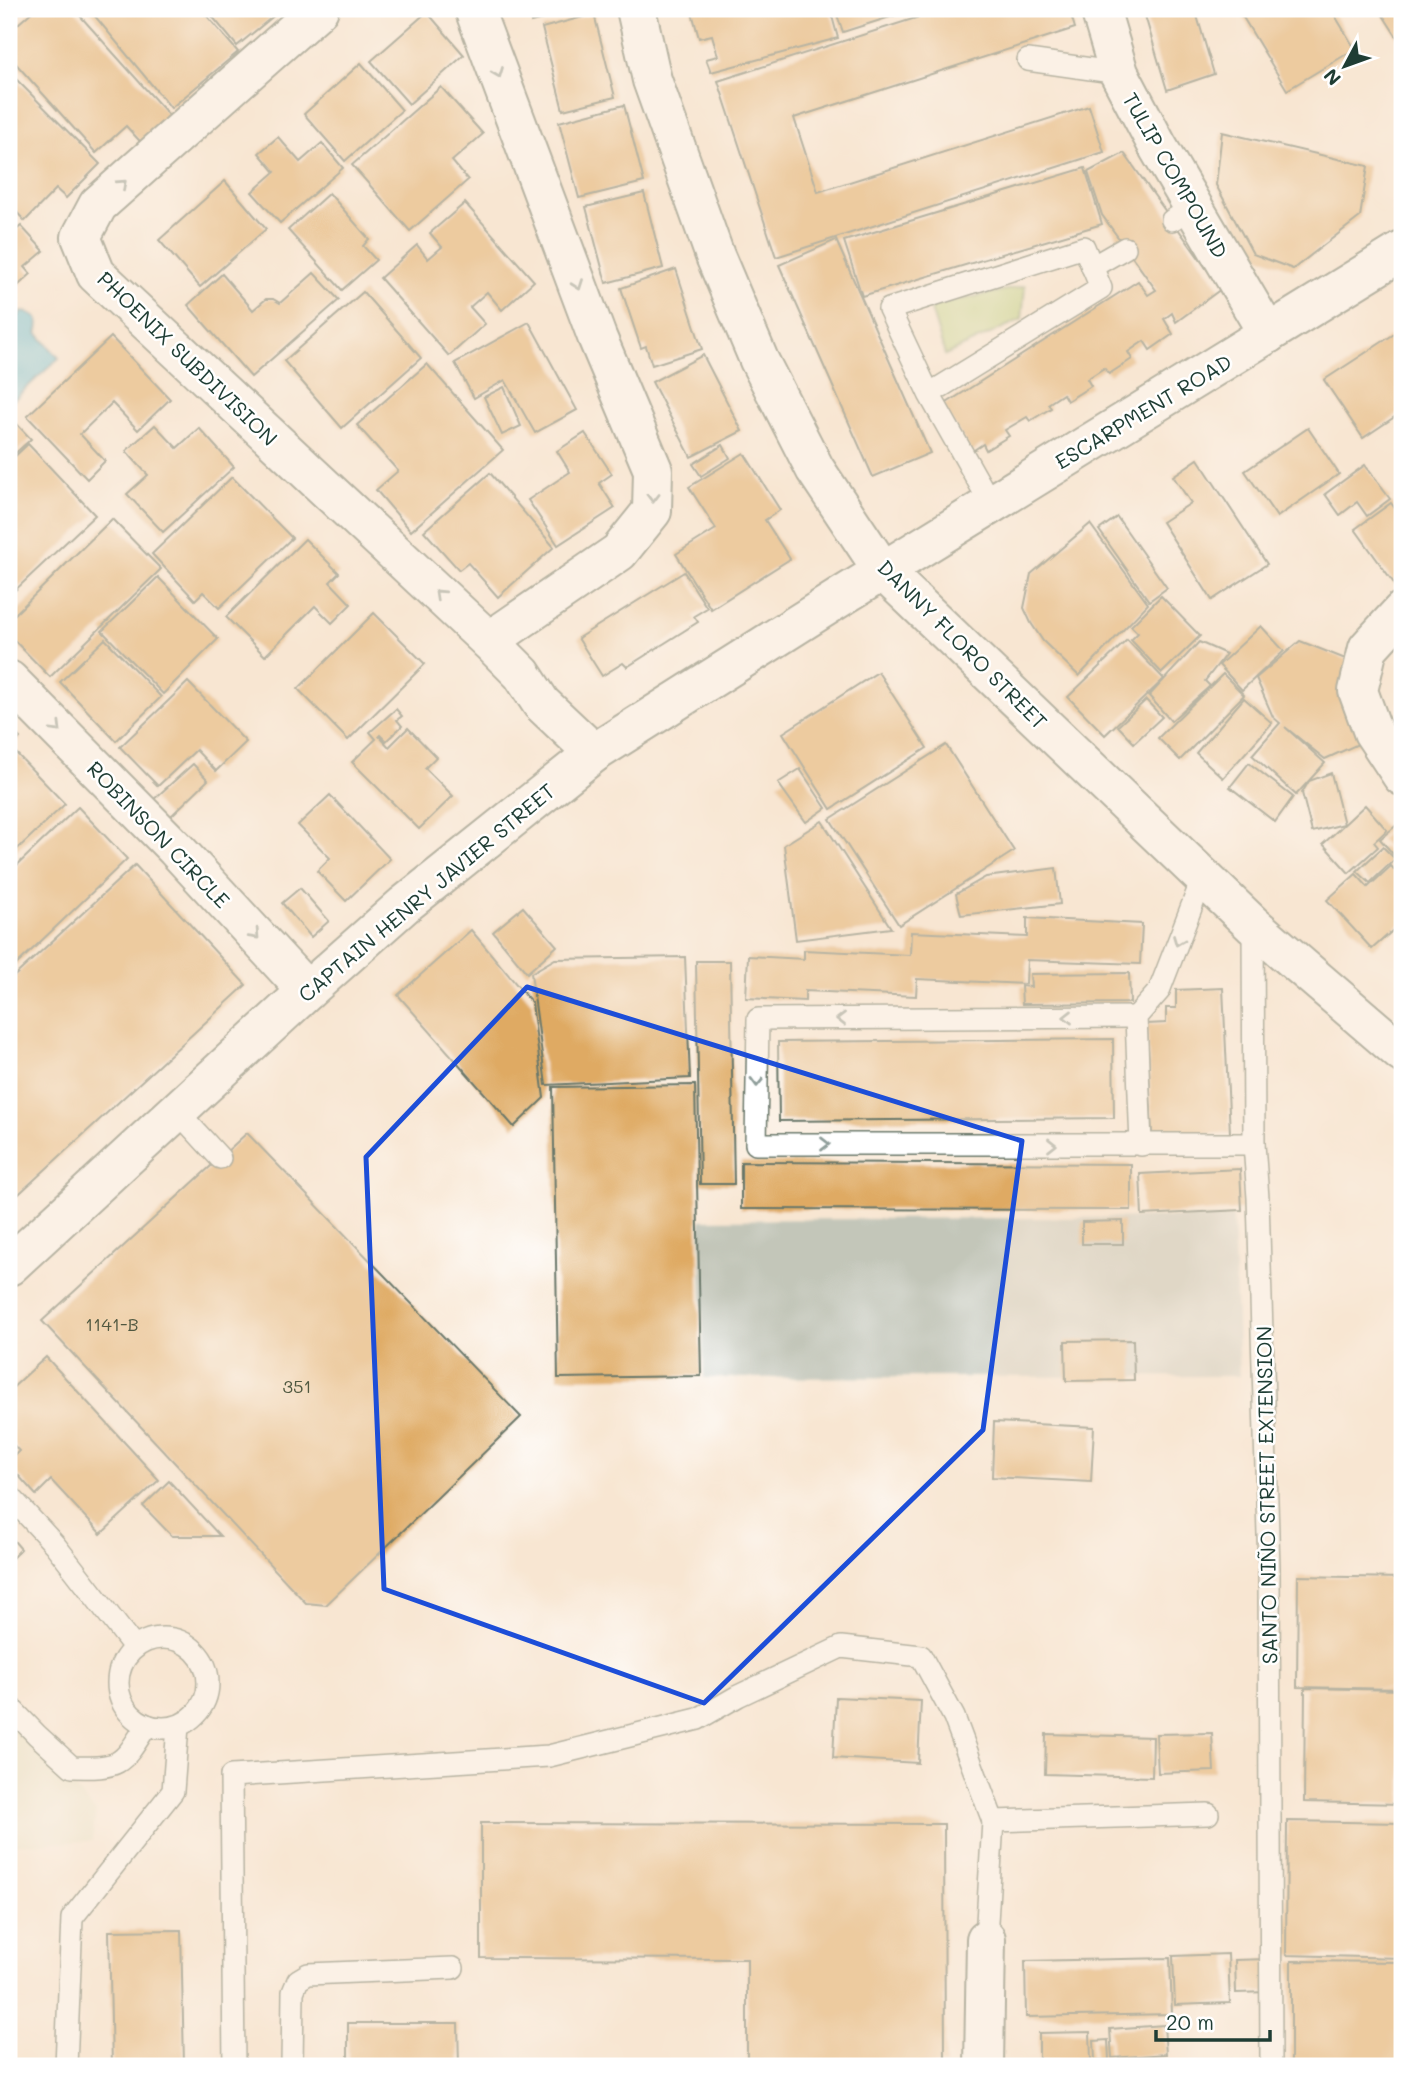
<svg xmlns="http://www.w3.org/2000/svg" width="1411" height="2075" font-family="Mali,sans-serif">
	<style>
		.built { fill: #dfddbb }
		.industrial { fill: #c3c6b9 }
		.green { fill: #b4cd73; stroke: #6a8554; stroke-width: 2 }
		.water { fill: #56b9d4; stroke: #3a7b84; stroke-width: 2 }
		.building { fill: #dfaa64 }
		.lines { fill: none; stroke-linecap: round; stroke-linejoin: round }
		.lane-casing { stroke: #6b786b; stroke-width: 24 }
		.street-casing { stroke: #6b786b; stroke-width: 42 }
		.secondary-casing { stroke: #6b786b; stroke-width: 42 }
		.lane { stroke: #fff; stroke-width: 21 }
		.street { stroke: #fff; stroke-width: 38 }
		.secondary { stroke: #fff; stroke-width: 38 }
		.oneway { stroke: #8f9e9a }
		.marked { fill: none; stroke: #1d4ed8; stroke-width: 5; stroke-linejoin: round }
		.labels { text-anchor: middle; dominant-baseline: central; stroke-width: 5; stroke-linejoin: round; paint-order: stroke }
		.number-label { font-size: 18px; fill: #4f5840 }
		.street-label { font-size: 21px; fill: #1f3d34; stroke: #fff }
	</style>
	<rect width="100%" height="100%" fill="#fff"/>
	<filter id="ink" filterUnits="userSpaceOnUse"><feTurbulence type="fractalNoise" baseFrequency=".0143" numOctaves="2"/><feDisplacementMap in="SourceGraphic" scale="14" xChannelSelector="R" yChannelSelector="G"/><feConvolveMatrix kernelMatrix="1 2 1 2 8 2 1 2 1" color-interpolation-filters="sRGB"/></filter>
	<filter id="wash" filterUnits="userSpaceOnUse"><feTurbulence type="fractalNoise" baseFrequency=".00686" numOctaves="4" result="noise"/><feDisplacementMap in="SourceGraphic" scale="28" xChannelSelector="R" yChannelSelector="G"/><feGaussianBlur stdDeviation="1.57" result="paint"/><feColorMatrix in="noise" values="0 0 0 0 0 0 0 0 0 0 0 0 0 0 0 0 0 1.4 0 .05"/><feComposite in="paint" operator="in"/></filter>
	<g filter="url(#wash)">
		<rect width="100%" height="100%" fill="#f8e6d2"/>
		<path class="built" d="M9,1716L96,1812L92,1841L9,1845Z"/>
		<path class="industrial" d="M1233,1217L1239,1376L704,1378L700,1220Z"/>
		<path class="green" d="M1025,286L1022,319L945,355L930,306Z"/>
		<path class="water" d="M22,312C36,313 42,320 37,333L59,358L11,402L9,400V342L17,334C13,324 14,320 22,312Z"/>
		<g id="blocks">
			<g class="building">
				<path d="M35,9H74L177,124L148,150L126,126L96,153L9,56V32Z"/>
				<path d="M89,9H201L238,52L171,108Z"/>
				<path d="M206,9H282L237,46Z"/>
				<path d="M528,9H579V10L531,22Z"/>
				<path d="M691,9H830L838,38L711,72L706,59L718,56L712,35L699,38Z"/>
				<path d="M835,9H915L843,32Z"/>
				<path d="M944,9H1069L1075,28L794,118L818,192L1089,106L1104,152L776,257L718,81Z"/>
				<path d="M1143,9H1195L1214,74L1167,90Z"/>
				<path d="M1238,9H1331L1355,49L1287,90Z"/>
				<path d="M1379,9H1402V45Z"/>
				<path d="M427,12L464,55L409,104L371,61Z"/>
				<path d="M594,14L615,97L563,110L542,28Z"/>
				<path d="M361,63L402,110L345,161L304,114Z"/>
				<path d="M9,72L100,164L66,198L56,189L25,221L9,204Z"/>
				<path d="M441,87L483,134L452,161L468,180L410,231L352,165Z"/>
				<path d="M624,105L644,182L579,198L559,122Z"/>
				<path d="M1222,132L1368,166L1360,217L1293,269L1253,254L1216,185Z"/>
				<path d="M278,137L300,162L322,143L343,168L280,223L252,192L275,172L259,153Z"/>
				<path d="M1124,153L1221,289L1176,322L1172,313L1164,319L1173,334L1150,350L1144,341L1128,352L1132,359L1109,374L1104,368L1087,379L1091,386L1067,401L1063,394L1048,404L1051,408L1030,421L1027,417L1005,430L1009,436L986,450L983,444L971,452L942,406L1138,281L1148,295L1156,290L1102,215L1088,172Z"/>
				<path d="M1085,168L1102,224L862,296L844,241Z"/>
				<path d="M225,181L266,229L200,287L159,240Z"/>
				<path d="M329,193L369,239L363,246L376,260L342,290L288,230Z"/>
				<path d="M644,193L663,268L606,283L586,207Z"/>
				<path d="M465,203L534,281L502,310L487,292L470,307L485,324L449,356L380,278L417,245L428,259L442,247L430,233Z"/>
				<path d="M21,226L44,251L25,267L31,274L12,291L9,287V236Z"/>
				<path d="M836,240L930,453L873,477L779,265Z"/>
				<path d="M676,269L702,349L652,365L646,346L641,348L621,288Z"/>
				<path d="M314,273L339,300L251,377L188,305L222,274L253,310L266,299H273L280,303Z"/>
				<path d="M363,292L421,358L342,428L284,361Z"/>
				<path d="M529,322L577,410L535,433L505,380L474,398L455,363Z"/>
				<path d="M1402,329V412L1363,438L1324,380Z"/>
				<path d="M111,337L170,399L138,430L112,403L80,434L105,461L87,479L27,416Z"/>
				<path d="M703,355L742,431L691,457L652,382Z"/>
				<path d="M427,364L503,450L411,531L376,490L398,471L357,425Z"/>
				<path d="M504,387L521,426L502,435L484,397Z"/>
				<path d="M9,416L31,439L9,459Z"/>
				<path d="M155,425L177,448L199,428L234,467L163,532L127,494L148,475L126,451Z"/>
				<path d="M1308,428L1339,474L1277,517L1245,471Z"/>
				<path d="M585,433L612,474L599,483L615,508L558,545L528,500L570,472L557,451Z"/>
				<path d="M28,444L95,515L9,596V462Z"/>
				<path d="M723,445L730,458L701,476L693,464Z"/>
				<path d="M744,453L780,510L765,520L790,559L711,609L676,554L716,529L689,487Z"/>
				<path d="M1198,459L1267,564L1212,600L1162,522L1191,503L1173,476Z"/>
				<path d="M1365,465L1390,499L1367,516L1357,502L1340,515L1325,494Z"/>
				<path d="M490,473L554,547L498,597L468,563L459,570L424,531Z"/>
				<path d="M232,477L292,538L219,608L203,592L195,600L152,554Z"/>
				<path d="M1391,503L1402,518V581L1396,586L1355,529Z"/>
				<path d="M1117,517L1167,588L1149,601L1099,530Z"/>
				<path d="M112,519L161,569L50,677L9,635V620Z"/>
				<path d="M1090,524L1148,604L1079,676L1043,641L1031,623L1024,608L1031,574Z"/>
				<path d="M305,539L339,573L330,582L351,604L332,623L315,606L265,656L226,617Z"/>
				<path d="M684,572L707,608L694,616L698,622L627,667L623,663L602,676L578,638Z"/>
				<path d="M158,577L218,639L163,694L102,631Z"/>
				<path d="M1161,596L1200,636L1162,673L1131,640L1138,633L1131,626Z"/>
				<path d="M374,613L425,664L348,740L298,689Z"/>
				<path d="M1261,626L1284,651L1242,690L1219,665Z"/>
				<path d="M105,639L161,697L116,741L60,682Z"/>
				<path d="M1127,640L1164,679L1105,735L1068,697Z"/>
				<path d="M1300,641L1348,660L1365,741L1325,759L1285,727L1325,763L1296,795L1252,755L1280,723L1273,717L1256,678Z"/>
				<path d="M1199,642L1226,654L1205,681L1210,686L1171,721L1149,696Z"/>
				<path d="M878,672L927,748L831,809L783,733Z"/>
				<path d="M1223,674L1244,695L1180,760L1158,738Z"/>
				<path d="M188,682L246,742L216,771L196,750L158,786L120,747Z"/>
				<path d="M1244,698L1272,723L1223,778L1196,753Z"/>
				<path d="M1146,700L1162,717L1134,743L1118,726Z"/>
				<path d="M396,709L402,716L397,720L402,726L386,741L380,735L379,736L389,747L408,728L436,757L425,768L453,796L419,829L352,762L376,739L370,732Z"/>
				<path d="M9,727L20,738L9,749Z"/>
				<path d="M946,745L1014,851L899,925L830,819Z"/>
				<path d="M15,752L65,804L9,857V758Z"/>
				<path d="M1249,763L1293,797L1275,822L1230,787Z"/>
				<path d="M193,764L208,780L169,818L153,800Z"/>
				<path d="M800,769L826,808L806,822L778,783Z"/>
				<path d="M1331,773L1344,824L1312,832L1302,793L1309,781Z"/>
				<path d="M330,795L390,859L346,901L317,871L330,858L298,825Z"/>
				<path d="M1365,805L1387,830L1374,842L1378,847L1349,873L1323,844Z"/>
				<path d="M78,807L127,859L15,966L9,959V873Z"/>
				<path d="M822,821L891,928L796,940L784,845Z"/>
				<path d="M1399,823L1402,826V848L1394,855L1380,839Z"/>
				<path d="M1383,847L1395,859L1370,883L1357,871Z"/>
				<path d="M135,865L246,985L9,1203V981Z"/>
				<path d="M1391,866L1402,878V926L1400,924L1372,949L1327,900L1356,874L1368,887Z"/>
				<path d="M1056,868L1060,904L961,915L956,894L986,877Z"/>
				<path d="M300,888L329,921L311,937L282,903Z"/>
				<path d="M523,907L557,946L527,973L493,932Z"/>
				<path d="M1027,918L1142,924L1140,964L1027,960L1026,984L917,979L916,996L805,991V1001L746,998L748,956L804,959V950L910,955L911,932L1027,937Z"/>
				<path d="M471,930L532,1003L544,1098L514,1127L398,995Z"/>
				<path d="M685,957L690,1078L546,1085L531,973L555,959Z"/>
				<path d="M696,961H730L734,1184H700Z"/>
				<path d="M1129,973L1130,1003L1022,1004L1021,986L1031,987L1030,974Z"/>
				<path d="M1223,988L1230,1133L1152,1136L1147,1024L1166,1023V1008H1176V990Z"/>
				<path d="M1113,1039L1114,1118L779,1121L778,1042Z"/>
				<path d="M695,1085L701,1376L558,1378L553,1087Z"/>
				<path d="M247,1133L521,1417L326,1605L306,1603L42,1321Z"/>
				<path d="M741,1162L1131,1164V1210L741,1209Z"/>
				<path d="M1240,1169L1242,1210L1142,1215L1140,1174Z"/>
				<path d="M1123,1221V1244H1082V1222Z"/>
				<path d="M1133,1340L1134,1380L1066,1381L1065,1341Z"/>
				<path d="M46,1357L159,1480L101,1534L51,1480L36,1495L9,1465V1461L19,1451L9,1440V1391Z"/>
				<path d="M994,1422L1094,1427L1091,1482L992,1477Z"/>
				<path d="M169,1481L220,1536H172L143,1506Z"/>
				<path d="M9,1535L21,1549L9,1561Z"/>
				<path d="M1298,1576L1402,1578V1689L1297,1687Z"/>
				<path d="M1305,1688L1402,1690V1804L1304,1802Z"/>
				<path d="M836,1697L921,1701L918,1763L833,1758Z"/>
				<path d="M1212,1733L1214,1771L1158,1773L1156,1734Z"/>
				<path d="M1046,1734L1153,1737L1152,1777L1045,1774Z"/>
				<path d="M1287,1821L1402,1823V1958L1286,1955Z"/>
				<path d="M481,1823L944,1824L945,2066H747V1959L481,1958Z"/>
				<path d="M181,1930L184,2064L112,2066L109,1931Z"/>
				<path d="M1228,1954L1230,2003L1175,2005L1173,1956Z"/>
				<path d="M1170,1958L1172,2014L1026,2017L1025,1961Z"/>
				<path d="M1268,1959L1269,1992L1236,1993L1235,1960Z"/>
				<path d="M1291,1961L1402,1962V2066H1291Z"/>
				<path d="M348,2023H458L459,2066H348Z"/>
				<path d="M1164,2025L1166,2054L1112,2058L1110,2029Z"/>
				<path d="M1090,2032L1091,2060L1039,2061V2033Z"/>
				<path d="M1108,2040L1109,2060H1095L1094,2041Z"/>
			</g>
		</g>
	</g>
	<g filter="url(#ink)">
		<use href="#blocks" fill-opacity="0" stroke="#6b786b" stroke-width="2"/>
		<g class="lines">
			<g class="lane-casing">
				<g id="lane">
					<path d="M1028,60L1119,73"/>
					<path d="M1172,220L1194,207"/>
					<path d="M1092,267L1125,248"/>
					<path d="M929,394L1101,288L1084,247L889,309L929,394L991,504"/>
					<path d="M1253,925L1254,1144L1258,1198L1269,1568L1271,2066"/>
					<path d="M1136,1017L758,1019L756,1144H1254"/>
					<path d="M177,1111L220,1158"/>
					<path d="M1141,1145L1136,1017L1159,991L1203,877"/>
					<path d="M9,1495L55,1545L134,1647"/>
					<circle cx="163" cy="1683" r="45"/>
					<path d="M9,1706L37,1735L72,1767C121,1768 121,1766 147,1725"/>
					<path d="M986,1939L993,1821L1208,1814"/>
					<path d="M66,2066L72,1918L173,1791L178,1726"/>
					<path d="M234,2066L231,1776L549,1756L698,1719L738,1696L841,1647L921,1656L954,1717L993,1821"/>
					<path d="M292,2066L293,1992L298,1980L308,1974L453,1968"/>
				</g>
			</g>
			<g class="street-casing">
				<g id="street">
					<path d="M319,9L98,205L81,237L96,274L489,641L522,674L541,703L594,753"/>
					<path d="M474,9L597,337L653,470L652,511L619,552L489,641"/>
					<path d="M1100,9L1119,73L1158,147L1268,334"/>
					<path d="M1402,611L1368,648L1358,691L1373,732L1402,776"/>
					<path d="M9,680L176,849L307,991"/>
					<path d="M984,2066L986,1939"/>
				</g>
			</g>
			<g class="secondary-casing">
				<g id="secondary">
					<path d="M636,9L652,80L715,256L759,360L815,469L883,571L1253,925L1402,1053"/>
					<path d="M9,1266L307,991L404,905L594,753L839,598L1402,251"/>
				</g>
			</g>
			<use href="#lane" class="lane"/>
			<use href="#street" class="street"/>
			<use href="#secondary" class="secondary"/>
		</g>
		<defs><path id="oneway-chevron" d="M-2-3.5L2.5 0L-2 3.5" fill="none" stroke-width="1.6" stroke-linecap="round" stroke-linejoin="round" transform="scale(1.75)"/></defs>
		<g class="oneway">
			<use href="#oneway-chevron" transform="translate(498 73) rotate(69)"/>
			<use href="#oneway-chevron" transform="translate(122 184) rotate(-42)"/>
			<use href="#oneway-chevron" transform="translate(578 285) rotate(70)"/>
			<use href="#oneway-chevron" transform="translate(653 498) rotate(90)"/>
			<use href="#oneway-chevron" transform="translate(439 594) rotate(-137)"/>
			<use href="#oneway-chevron" transform="translate(57 728) rotate(45)"/>
			<use href="#oneway-chevron" transform="translate(255 935) rotate(47)"/>
			<use href="#oneway-chevron" transform="translate(1178 941) rotate(111)"/>
			<use href="#oneway-chevron" transform="translate(1068 1017) rotate(180)"/>
			<use href="#oneway-chevron" transform="translate(841 1019) rotate(180)"/>
			<use href="#oneway-chevron" transform="translate(757 1082) rotate(91)"/>
			<use href="#oneway-chevron" transform="translate(825 1144)"/>
			<use href="#oneway-chevron" transform="translate(1052 1145)"/>
		</g>
	</g>
	<path d="M0 0H1411V2075H0ZM527,987L1022,1141L983,1430L704,1703L384,1589L366,1157Z" fill="#f8e6d2" fill-opacity=".55" fill-rule="evenodd"/>
	<path class="marked" d="M527,987L1022,1141L983,1430L704,1703L384,1589L366,1157Z"/>
	<g class="labels">
		<g class="number-label">
			<text x="112" y="1324">1141-B</text>
			<text x="297" y="1386">351</text>
		</g>
		<g class="street-label">
			<text transform="translate(1176 175) rotate(60)">TULIP COMPOUND</text>
			<text transform="translate(188 358) rotate(44)">PHOENIX SUBDIVISION</text>
			<text transform="translate(1143 411) rotate(-31)">ESCARPMENT ROAD</text>
			<text transform="translate(963 644) rotate(45)">DANNY FLORO STREET</text>
			<text transform="translate(159 834) rotate(46)">ROBINSON CIRCLE</text>
			<text transform="translate(426 892) rotate(-40)">CAPTAIN HENRY JAVIER STREET</text>
			<text transform="translate(1266 1495) rotate(-91)">SANTO NIÑO STREET EXTENSION</text>
		</g>
	</g>
	<rect width="1411" height="2075" fill="none" stroke="#fff" stroke-width="35"/>
	<g transform="translate(1345 66) rotate(229)" stroke="#ffffff" stroke-width="5" paint-order="stroke">
	<path d="M0-5L12 26L0 18L-12 26Z" fill="#1f3d34"/>
	<text y="-10" font-size="19" font-weight="bold" text-anchor="middle" fill="#1f3d34">N</text>
	</g>
	<path d="M1156 2030v10h114v-10" fill="none" stroke="#1f3d34" stroke-width="3.5"/>
	<text x="1166" y="2030" font-size="21" fill="#1f3d34" stroke="#ffffff" stroke-width="5" paint-order="stroke">20 m</text>
</svg>
